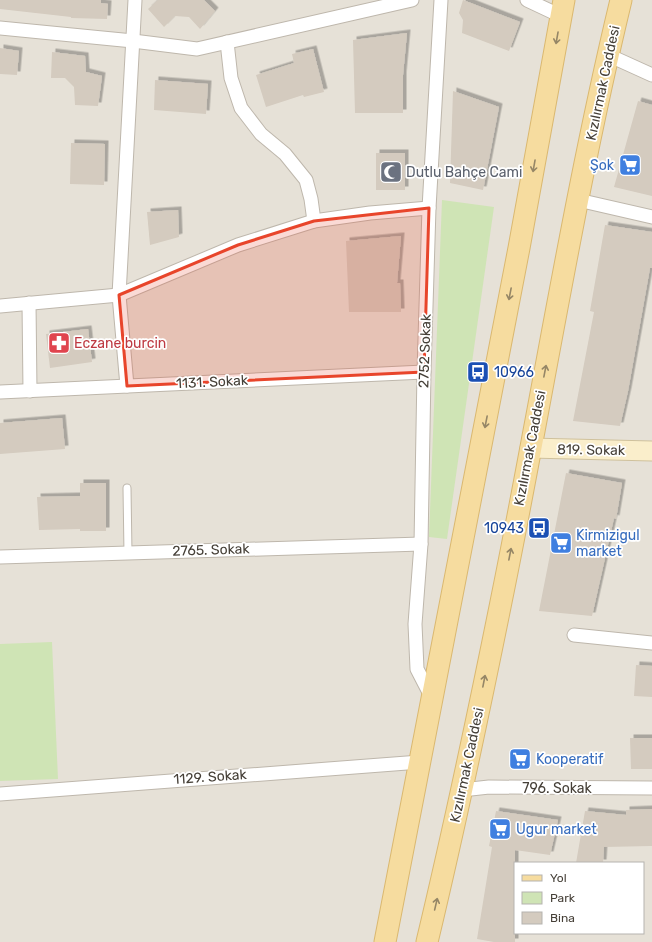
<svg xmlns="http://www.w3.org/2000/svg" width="652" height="942" font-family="Rubik,sans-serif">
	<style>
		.residential { fill: #e6e1d7; fill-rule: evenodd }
		.green { fill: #cfe4b5 }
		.building { fill: #d4cbbf; filter: url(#shadow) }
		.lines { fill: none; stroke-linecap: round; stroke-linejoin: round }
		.lane-casing { stroke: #beb7ac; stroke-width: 9 }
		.street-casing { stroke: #beb7ac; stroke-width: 15 }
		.secondary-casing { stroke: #cfc19c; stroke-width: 21 }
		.primary-casing { stroke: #dab870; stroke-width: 23 }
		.lane { stroke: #fff; stroke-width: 7 }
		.street { stroke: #fff; stroke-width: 13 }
		.secondary { stroke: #faeecb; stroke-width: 19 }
		.primary { stroke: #f6dc9f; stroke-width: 21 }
		.oneway { stroke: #958666 }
		.marked { fill: #e8452b; fill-opacity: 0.2; stroke: #e8452b; stroke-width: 3; stroke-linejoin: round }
		.labels { text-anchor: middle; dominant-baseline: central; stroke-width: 3.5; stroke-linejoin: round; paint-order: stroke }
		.street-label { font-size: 14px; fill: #464038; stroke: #fff }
		.shop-label { font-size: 14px; fill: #366cbe; stroke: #fff; text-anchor: start }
		.worship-label { font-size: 14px; fill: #5b616d; stroke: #fff; text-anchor: start }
		.health-label { font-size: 14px; fill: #be3a42; stroke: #fff; text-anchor: start }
		.transit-label { font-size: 14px; fill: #164399; stroke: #fff; text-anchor: start }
	</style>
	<defs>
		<filter id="shadow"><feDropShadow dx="3.5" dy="-3.5" stdDeviation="0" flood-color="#0004"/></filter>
	</defs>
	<rect width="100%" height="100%" fill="#f3f0e9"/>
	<path class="residential" d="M0,0H652V942H0ZM515,863H643V933H515Z"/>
	<g class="green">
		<path d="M442,200L494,207L447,539L429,537Z"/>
		<path d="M52,642L58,779L0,781V644Z"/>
	</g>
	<g class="building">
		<path d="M0,0H101V3L108,4L107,19L71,18V17L0,9Z"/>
		<path d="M158,0H204L215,11L200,29L189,17L175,16L164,27L148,9Z"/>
		<path d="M463,0L520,22L509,51L462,33L463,20L459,13Z"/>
		<path d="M407,33L403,75V113H355L353,40Z"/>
		<path d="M0,48L19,51L17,75L0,74Z"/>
		<path d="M313,49L324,92L304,97L303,95L266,107L256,75L294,63L292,54Z"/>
		<path d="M52,52L85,56L86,72L102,76L98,106L75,105L74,87L65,78H51Z"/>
		<path d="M155,80L208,84L206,114L154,110Z"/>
		<path d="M453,91L499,107L483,190L450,183Z"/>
		<path d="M638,101L652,105V196L614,187Z"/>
		<path d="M71,143L105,144L104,185L70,184Z"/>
		<rect x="376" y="153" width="29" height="37"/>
		<path d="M178,210L179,237L150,245L147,212Z"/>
		<path d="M605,225L652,232V268H650L628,391L620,426L573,421L594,312L590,311Z"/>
		<path d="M401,236L397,283H400L401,312H349L346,241Z"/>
		<path d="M88,329L92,362L50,368L46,334Z"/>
		<path d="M62,418L65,449L0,454V423Z"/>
		<path d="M566,473L622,483L616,519L614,518L592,616L539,611Z"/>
		<path d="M80,483H106V531H80V529L39,530L37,497L80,496Z"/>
		<path d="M636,665L652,666V697L634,696Z"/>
		<path d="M630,738H652V769H631Z"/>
		<path d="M652,809V846L604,847L603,863H576L585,811L626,815V810Z"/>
		<path d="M496,811L558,820L550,855L515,850V942H494L477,939L492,847L489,846Z"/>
	</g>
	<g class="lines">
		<g class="lane-casing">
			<path id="lane" d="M127,488L128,553"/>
		</g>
		<g class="street-casing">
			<g id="street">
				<path d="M527,0L561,16"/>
				<path d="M0,28L133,41L197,49L412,0"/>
				<path d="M227,42L231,78L241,108L261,134L285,154L306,180L311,199L314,221"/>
				<path d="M608,55L652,75"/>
				<path d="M578,200L652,217"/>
				<path d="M29,303L30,391"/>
				<path d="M0,306L119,295L238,245L314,221L370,213L429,208"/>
				<path d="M127,386L119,295L135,0"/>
				<path d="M0,392L424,372"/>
				<path d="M0,557L421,544"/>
				<path d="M574,635L652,643"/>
				<path d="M432,698L417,669L415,624L421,544L424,372L429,208L441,0"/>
				<path d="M462,790L489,787L652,788"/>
				<path d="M0,794L420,762"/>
			</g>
		</g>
		<g class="secondary-casing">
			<path id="secondary" d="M530,448L652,451"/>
		</g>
		<g class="primary-casing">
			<g id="primary">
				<path d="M385,942L519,248L564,0"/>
				<path d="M427,942C454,829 478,716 501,602C542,401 573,199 621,0"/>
			</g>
		</g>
		<use href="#lane" class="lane"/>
		<use href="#street" class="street"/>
		<use href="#secondary" class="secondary"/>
		<use href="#primary" class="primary"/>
	</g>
	<defs><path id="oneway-shaft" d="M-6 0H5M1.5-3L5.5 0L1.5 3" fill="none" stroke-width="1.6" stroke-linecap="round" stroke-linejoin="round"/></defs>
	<g class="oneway">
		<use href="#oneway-shaft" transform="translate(557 38) rotate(100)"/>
		<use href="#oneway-shaft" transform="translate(534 166) rotate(100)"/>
		<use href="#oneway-shaft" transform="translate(510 294) rotate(101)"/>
		<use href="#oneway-shaft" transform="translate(545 371) rotate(-79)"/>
		<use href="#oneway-shaft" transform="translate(486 422) rotate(101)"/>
		<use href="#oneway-shaft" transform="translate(510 554) rotate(-79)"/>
		<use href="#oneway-shaft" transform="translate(484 681) rotate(-79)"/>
		<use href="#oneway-shaft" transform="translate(436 904) rotate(-77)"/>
	</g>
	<path class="marked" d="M429,208L424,372L127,386L119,295L238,245L314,221Z"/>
	<defs>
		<g id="supermarket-square" transform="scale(1.15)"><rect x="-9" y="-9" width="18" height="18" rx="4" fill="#3f7fe0" stroke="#fff"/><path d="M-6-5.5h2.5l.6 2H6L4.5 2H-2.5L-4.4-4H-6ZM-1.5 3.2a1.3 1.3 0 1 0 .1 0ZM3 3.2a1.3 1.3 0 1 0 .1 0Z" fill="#fff"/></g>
		<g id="mosque-square" transform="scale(1.15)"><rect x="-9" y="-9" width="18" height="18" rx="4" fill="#6b7280" stroke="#fff"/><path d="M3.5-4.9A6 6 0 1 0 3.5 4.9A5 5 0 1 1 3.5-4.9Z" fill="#fff"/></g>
		<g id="pharmacy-square" transform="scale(1.15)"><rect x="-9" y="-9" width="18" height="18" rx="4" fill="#e0444e" stroke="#fff"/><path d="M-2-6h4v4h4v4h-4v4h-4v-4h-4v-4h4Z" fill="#fff"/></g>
		<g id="bus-square" transform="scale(1.15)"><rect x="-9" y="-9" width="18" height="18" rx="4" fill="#1a4fb4" stroke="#fff"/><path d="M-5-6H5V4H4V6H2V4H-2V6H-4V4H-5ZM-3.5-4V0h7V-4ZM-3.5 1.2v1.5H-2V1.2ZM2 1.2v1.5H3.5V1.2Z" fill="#fff"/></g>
	</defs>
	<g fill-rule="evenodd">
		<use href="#supermarket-square" x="630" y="165"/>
		<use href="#mosque-square" x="391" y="172"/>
		<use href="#pharmacy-square" x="59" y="343"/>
		<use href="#bus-square" x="478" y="372"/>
		<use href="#bus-square" x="539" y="528"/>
		<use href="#supermarket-square" x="561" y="543"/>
		<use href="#supermarket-square" x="520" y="759"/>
		<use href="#supermarket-square" x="500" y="829"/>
	</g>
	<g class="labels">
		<g class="street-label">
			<text transform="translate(603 83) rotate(-78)">Kızılırmak Caddesi</text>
			<text transform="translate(425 351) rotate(-88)">2752 Sokak</text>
			<text transform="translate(212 382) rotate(-3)">1131. Sokak</text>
			<text transform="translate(530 448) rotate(-79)">Kızılırmak Caddesi</text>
			<text transform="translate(591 450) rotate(1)">819. Sokak</text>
			<text transform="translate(211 550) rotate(-2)">2765. Sokak</text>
			<text transform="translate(467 765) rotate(-78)">Kızılırmak Caddesi</text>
			<text transform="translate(210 777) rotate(-4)">1129. Sokak</text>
			<text x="557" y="788">796. Sokak</text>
		</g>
		<g class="shop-label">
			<text x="614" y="165" text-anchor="end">Şok</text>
			<text x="576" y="535">Kirmizigul<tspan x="576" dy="16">market</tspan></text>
			<text x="536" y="759">Kooperatif</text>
			<text x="516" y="829">Ugur market</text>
		</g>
		<g class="worship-label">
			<text x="406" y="172">Dutlu Bahçe Cami</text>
		</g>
		<g class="health-label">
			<text x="74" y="343">Eczane burcin</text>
		</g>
		<g class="transit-label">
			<text x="494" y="372">10966</text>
			<text x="524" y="528" text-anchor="end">10943</text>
		</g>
	</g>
	<rect x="514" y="862" width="130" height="72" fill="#ffffff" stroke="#b5b3af"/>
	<rect x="522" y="875" width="20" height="6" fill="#f6dc9f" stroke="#b5b3af"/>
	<text x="550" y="882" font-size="12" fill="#464038">Yol</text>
	<rect x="522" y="892" width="20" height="12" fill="#cfe4b5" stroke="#b5b3af"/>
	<text x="550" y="902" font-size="12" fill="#464038">Park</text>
	<rect x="522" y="912" width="20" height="12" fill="#d4cbbf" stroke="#b5b3af"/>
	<text x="550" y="922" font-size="12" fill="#464038">Bina</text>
</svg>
